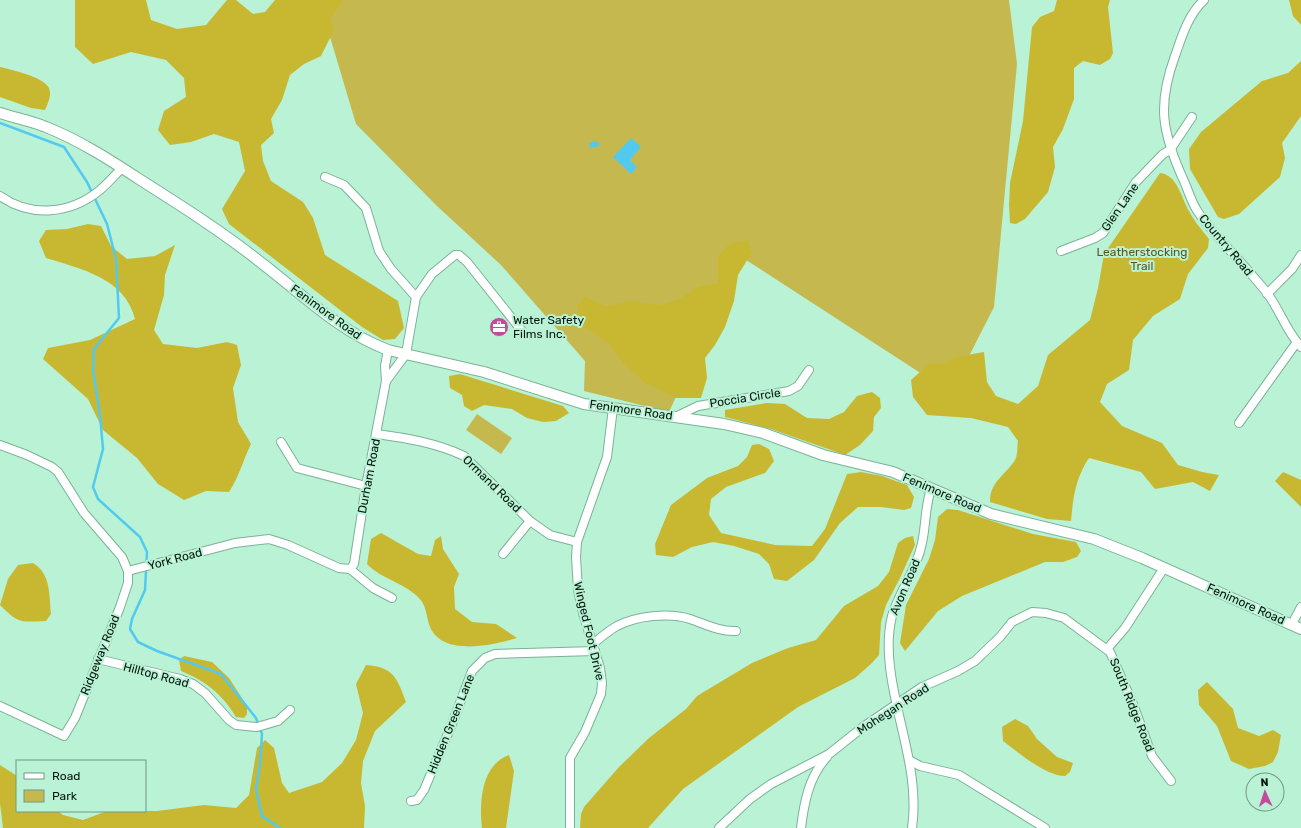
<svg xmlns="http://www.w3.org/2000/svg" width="1301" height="828" font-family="Rubik,sans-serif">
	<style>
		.green { fill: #c5b84f }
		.forest { fill: #c8b831 }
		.water { fill: #52caf0 }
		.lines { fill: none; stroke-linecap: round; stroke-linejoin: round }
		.stream { stroke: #52caf0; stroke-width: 2.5 }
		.minor-casing { stroke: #7cb297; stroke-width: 10 }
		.tertiary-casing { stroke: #7cb297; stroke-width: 12 }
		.minor { stroke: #fff; stroke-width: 8 }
		.tertiary { stroke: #fff; stroke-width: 10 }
		.labels { text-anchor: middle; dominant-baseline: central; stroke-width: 4; stroke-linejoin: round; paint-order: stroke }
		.street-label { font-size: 12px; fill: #02160d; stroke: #b9f2d5 }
		.park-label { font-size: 12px; fill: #5c5523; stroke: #b9f2d5 }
		.poi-label { font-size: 12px; fill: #02160d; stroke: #b9f2d5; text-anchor: start }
	</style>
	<rect width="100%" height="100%" fill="#b9f2d5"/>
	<g class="green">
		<path d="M319,0H1009L1017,64L994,307L967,360L922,374L740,256L669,412L584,391L585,361L501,265L437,206L356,124Z"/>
		<path d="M477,414L512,438L501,454L466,430Z"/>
	</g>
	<g class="forest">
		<path d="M75,0H146L151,20L177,29L206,25L227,0H236L253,14L265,12L275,0H343L330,20L334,30L321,56L304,64L290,75L282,100L271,119L274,133L261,145L263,161L271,181L303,202L313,218L325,255L398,301L404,328L395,339L383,340L362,327L229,224L222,209L245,171L239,142L214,134L191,142L170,145L158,130L164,111L186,97L184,78L166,60L131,52L93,64L75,47Z"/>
		<path d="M1057,0H1110L1108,7L1113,53L1110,59L1100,65L1083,61L1074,68V99L1063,129L1053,147L1055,167L1048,192L1025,219L1016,224L1010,223L1009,205L1010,183L1023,121L1032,27L1040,17L1054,11Z"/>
		<path d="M1289,0H1301V25L1293,16Z"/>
		<path d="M1301,61V116L1282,143L1285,158L1280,177L1239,214L1224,219L1218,217L1190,169L1189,149L1201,132L1262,81L1288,73Z"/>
		<path d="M0,67C12,70 44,77 49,88C52,95 48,103 45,110L31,108L0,97Z"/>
		<path d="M1160,173C1178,175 1181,198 1189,211C1194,221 1202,230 1209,239L1208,248L1188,274L1180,299L1153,316L1133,340L1129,370L1107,384L1100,402L1122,426L1162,443L1178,465L1202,472L1219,475L1210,491L1193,482L1155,489L1141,472L1089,458C1076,477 1073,497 1071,521L1047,519L990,502C990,481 1005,476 1015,460C1018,455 1017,446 1018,441L1008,427L971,418L927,415L913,397L911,380L929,364L945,363L955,357L984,352L987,382L996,396L1018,404L1038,386L1048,355L1090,320L1098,288L1104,254Z"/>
		<path d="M88,224L101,226L111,246L127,259L155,256L175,245L165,275L164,295L154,330L163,344L197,348L227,342L237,345L241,365L233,388L238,422L251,444C243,460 239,477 229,492L206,491L184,500L158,484L137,458L103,430L88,399L43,359L48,348L90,340L135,319C125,278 81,269 46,258L39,241L46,230L67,229Z"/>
		<path d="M740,241H748L752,252L738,275L734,301L725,327L715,345L705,358L707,378L701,398H676L647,384L624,364L609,343L582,326L577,306L585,297L606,306L630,301L661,305L681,298L699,286L718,284V257L727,246Z"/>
		<path d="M460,374L563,406L569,413L556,421L543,422L527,418L512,409L484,405L472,411L464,406L462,395L450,388L449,376Z"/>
		<path d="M872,392L880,398L881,408L874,417L873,431L860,445L845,455L771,429L725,417V410L767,403L785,404L807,418L829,419L844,412L857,396Z"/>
		<path d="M759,444L769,449L774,461L765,473L726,487L711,499L709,515L721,533L775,545L812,546L825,529L847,474L861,472L882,476L907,485L914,497L911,508L904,510L881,507H858L840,523L814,560L787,581L774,579L769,564L759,554L734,546L713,542L692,547L673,557L656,555L655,544L671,505L707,478L738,466L747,457L752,445Z"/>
		<path d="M1283,472L1301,480V507L1275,481Z"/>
		<path d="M947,509L958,510L1033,534L1076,542L1081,551L1077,557L1063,562H1045L962,596L938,611L905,651L900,643L906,605L929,559L935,540L938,517Z"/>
		<path d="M381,533L418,554L431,556L435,540L441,536L443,549L459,574L454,587L455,609L472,622L496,624L517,638C493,645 443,657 430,627C426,617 427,605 418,597C403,582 381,579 367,564L371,539Z"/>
		<path d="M913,536L915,545L900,578L886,605L881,622L879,655L872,663L855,678L798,707L683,789L648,828H580L581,814L584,807L619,767L649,738L686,709L697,696L752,663L788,648L816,640L844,606L878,586L889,572L898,543L905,538Z"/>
		<path d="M33,563C51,574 49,594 51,614L46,621C20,622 19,624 0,605L8,579L18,565Z"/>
		<path d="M184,656L212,662L229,678L247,706V714L244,718L236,717C222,694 206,681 181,671L179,660Z"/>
		<path d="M366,665C394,667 397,678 406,702L375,731L363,761L361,783L365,806L364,828H3L0,803V765L17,776V811H58L63,815L83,820L107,811H157L204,805L236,808L249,795L257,748L265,740L274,748L282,783L289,793L322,782L342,763L356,740L363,713L356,684Z"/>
		<path d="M1207,682L1233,709L1238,728L1259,736L1273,730L1281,735L1278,752L1273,762L1265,766L1249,769L1231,761L1217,726L1199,705L1198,690Z"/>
		<path d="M1015,719L1028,726L1037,739L1057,757L1073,763L1070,772L1065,776C1046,776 1019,753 1003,741L1002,727Z"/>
		<path d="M509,755L514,771L506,828H482C479,803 481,765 509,755Z"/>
	</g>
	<g class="water">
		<path d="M631,138L641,147L630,160L637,167L631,174L613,157Z"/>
		<path d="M595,141L599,143V146L590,148L589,143Z"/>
	</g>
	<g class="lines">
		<path class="stream" d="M0,123L64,147L87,182L107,224L116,259L119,318L94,349L93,370L100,415L103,449L93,487L98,499L140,537L147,552L145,590L132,619L130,629L138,642L157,651L221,674L256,718L262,734L260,764L256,789L262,816L280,828"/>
		<g class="minor-casing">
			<g id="minor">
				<path d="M1204,0C1188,15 1182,36 1175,56C1157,105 1162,132 1183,179C1188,189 1191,202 1198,212C1219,241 1245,265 1267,293C1280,310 1286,331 1301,347"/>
				<path d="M325,177L344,185L366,208L379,251L391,269L416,297"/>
				<path d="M0,196C31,218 71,214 100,190C108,183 115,175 122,168"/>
				<path d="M1061,251L1095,238L1103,233L1136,182L1163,154L1170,150L1192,117"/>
				<path d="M1267,294L1292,269L1301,255"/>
				<path d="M386,381L406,354L416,297L432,274L455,255H459L467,262L522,331"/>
				<path d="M675,417L698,406L789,391L798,386L809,370"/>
				<path d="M1239,423L1297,342"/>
				<path d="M377,434C406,438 437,443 464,456L530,521L550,535L577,542"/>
				<path d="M281,442L297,468L366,486"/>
				<path d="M0,445L27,455L52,467L58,472L84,513L122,557L128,571V583L120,607L75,718L64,736L0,706"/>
				<path d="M503,554L530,521"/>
				<path d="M350,569L354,564L366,486L386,381L385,366L388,350"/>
				<path d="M128,571L235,543L269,539L288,545L339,568L350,569L373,588L392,598"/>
				<path d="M1292,624L1301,607"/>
				<path d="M593,644C601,637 608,631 617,626C636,616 669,612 690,619C705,624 720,632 736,631"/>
				<path d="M1107,649L1125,628L1164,568"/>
				<path d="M98,659L180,679L193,684L205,693L229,720L236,725L257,727L278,721L290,710"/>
				<path d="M909,760L920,766L959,775L1045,828"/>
				<path d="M411,801L417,800L424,790L452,724L472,671L485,658L495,654L595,651"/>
				<path d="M570,828V758L585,732L601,694L602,683L600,668L583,613L578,590L576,557L577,542L607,457L613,408"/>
				<path d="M719,828L750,799L771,784L829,754L863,727L922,687L958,671L975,661L1000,637L1012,622L1032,612L1046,613L1064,618L1110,652L1133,704L1152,756L1171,781"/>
				<path d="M801,828C804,803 809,776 827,757"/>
				<path d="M912,828C920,773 896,721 890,667C888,650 888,632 892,616C900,590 917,569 922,543C926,525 925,506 931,489"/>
			</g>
		</g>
		<g class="tertiary-casing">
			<path id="tertiary" d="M0,113C15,118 32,121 46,127C79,140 110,160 139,179C180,205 221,231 259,261C301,293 338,331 388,350L484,372L584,404L724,424L763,433L823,455L893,472L991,514L1094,539L1142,558L1301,629"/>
		</g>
		<use href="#minor" class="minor"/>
		<use href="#tertiary" class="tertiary"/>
	</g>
	<defs>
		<g id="office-disc" transform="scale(1)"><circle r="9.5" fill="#c34a9c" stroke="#b9f2d5"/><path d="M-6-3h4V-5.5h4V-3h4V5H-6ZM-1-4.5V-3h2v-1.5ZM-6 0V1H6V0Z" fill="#fff"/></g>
	</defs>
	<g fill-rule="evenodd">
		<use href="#office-disc" x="499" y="327"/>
	</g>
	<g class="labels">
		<g class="street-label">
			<text transform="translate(1120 207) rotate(-55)">Glen Lane</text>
			<text transform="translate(1226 245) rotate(50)">Country Road</text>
			<text transform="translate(326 312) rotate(36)">Fenimore Road</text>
			<text transform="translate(745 398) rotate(-9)">Poccia Circle</text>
			<text transform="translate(631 410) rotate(8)">Fenimore Road</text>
			<text transform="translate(369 476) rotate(-79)">Durham Road</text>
			<text transform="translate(492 484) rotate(44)">Ormand Road</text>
			<text transform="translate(942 493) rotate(23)">Fenimore Road</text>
			<text transform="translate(175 559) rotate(-15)">York Road</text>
			<text transform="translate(905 587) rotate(-67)">Avon Road</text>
			<text transform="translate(1246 604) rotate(24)">Fenimore Road</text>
			<text transform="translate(589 631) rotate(77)">Winged Foot Drive</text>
			<text transform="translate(100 655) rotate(-68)">Ridgeway Road</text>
			<text transform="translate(156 675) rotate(15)">Hilltop Road</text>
			<text transform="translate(1132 705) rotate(68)">South Ridge Road</text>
			<text transform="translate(893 709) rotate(-33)">Mohegan Road</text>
			<text transform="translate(451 724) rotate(-68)">Hidden Green Lane</text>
		</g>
		<g class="park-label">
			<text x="1142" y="252">Leatherstocking<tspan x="1142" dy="14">Trail</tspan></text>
		</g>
		<g class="poi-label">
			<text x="513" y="320">Water Safety<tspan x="513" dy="14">Films Inc.</tspan></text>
		</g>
	</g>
	<rect x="16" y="760" width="130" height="52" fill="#b9f2d5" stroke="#709a85"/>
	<rect x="24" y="773" width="20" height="6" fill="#ffffff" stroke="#709a85"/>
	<text x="52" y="780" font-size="12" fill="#02160d">Road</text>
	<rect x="24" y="790" width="20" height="12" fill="#c5b84f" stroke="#709a85"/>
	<text x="52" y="800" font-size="12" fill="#02160d">Park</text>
	<g transform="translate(1265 792) rotate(357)"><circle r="19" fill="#b9f2d5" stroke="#709a85"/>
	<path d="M0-3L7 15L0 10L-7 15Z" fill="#c34a9c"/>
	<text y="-6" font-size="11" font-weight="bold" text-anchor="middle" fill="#02160d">N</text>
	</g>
</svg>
